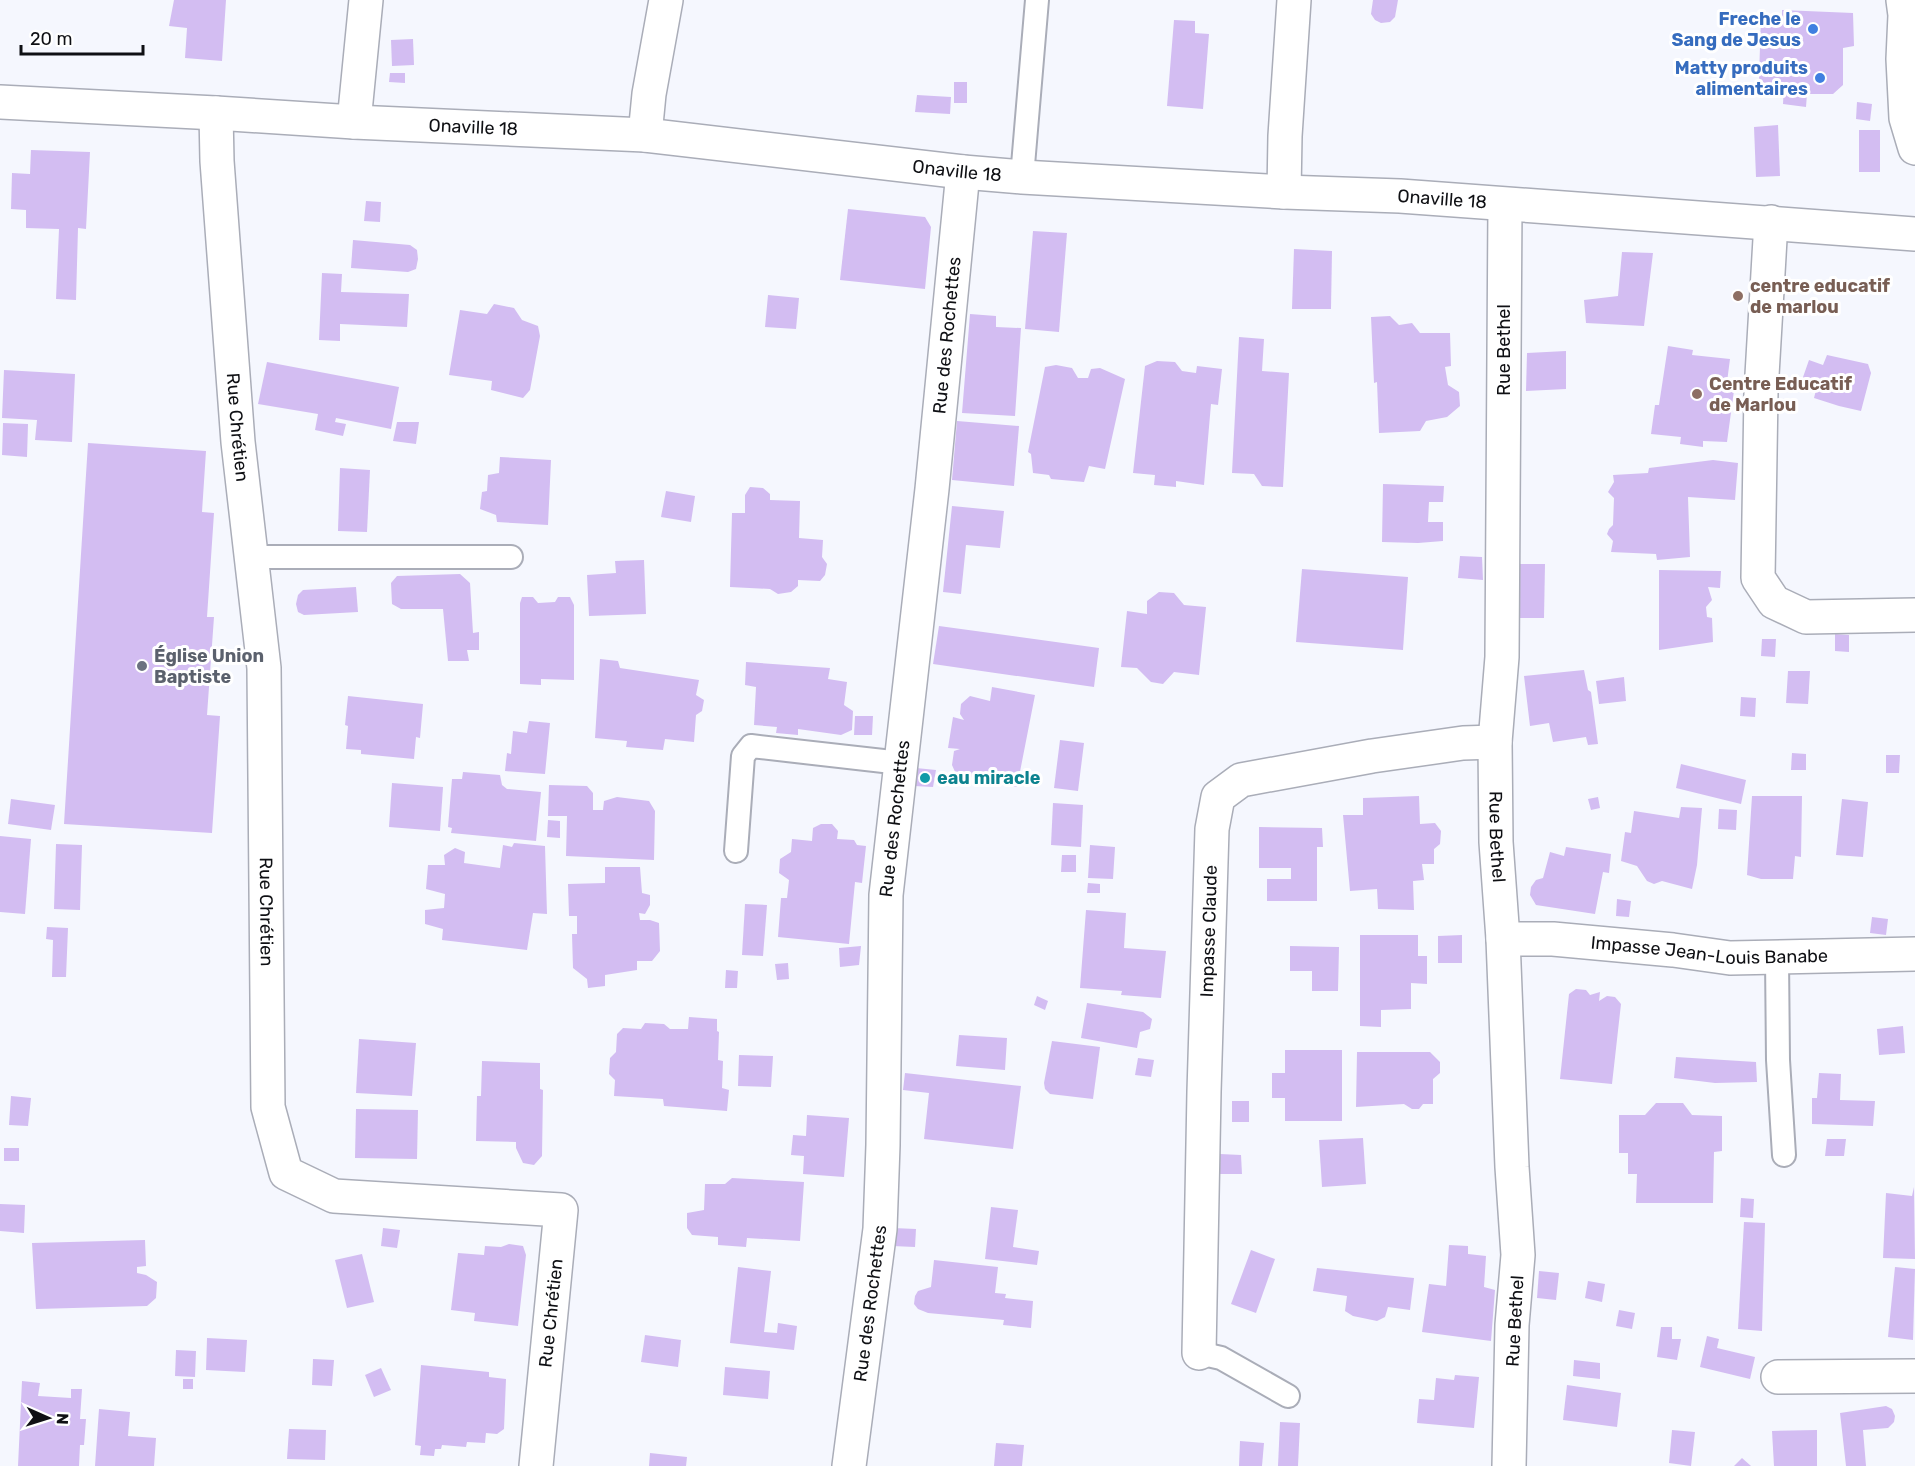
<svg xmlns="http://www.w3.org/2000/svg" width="1915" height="1466" font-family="Rubik,sans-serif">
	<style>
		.building { fill: #d3bdf2 }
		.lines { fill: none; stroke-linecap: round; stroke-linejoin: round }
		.service-casing { stroke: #aaadb8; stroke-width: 26 }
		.minor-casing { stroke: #aaadb8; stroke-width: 36 }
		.tertiary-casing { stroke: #aaadb8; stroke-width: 36 }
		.service { stroke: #fff; stroke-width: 22 }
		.minor { stroke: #fff; stroke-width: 33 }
		.tertiary { stroke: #fff; stroke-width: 33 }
		.shop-dot { fill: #3f7fe0; stroke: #fff; stroke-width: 2 }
		.education-dot { fill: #8d6e63; stroke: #fff; stroke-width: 2 }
		.worship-dot { fill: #6b7280; stroke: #fff; stroke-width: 2 }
		.culture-dot { fill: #0f9aa8; stroke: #fff; stroke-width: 2 }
		.labels { text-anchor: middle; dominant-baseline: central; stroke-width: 6; stroke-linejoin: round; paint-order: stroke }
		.shop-label { font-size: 18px; font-weight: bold; fill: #366cbe; stroke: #fff; text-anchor: end }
		.street-label { font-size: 18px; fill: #0f1014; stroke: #fff }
		.education-label { font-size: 18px; font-weight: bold; fill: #785e54; stroke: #fff; text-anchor: start }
		.worship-label { font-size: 18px; font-weight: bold; fill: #5b616d; stroke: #fff; text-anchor: start }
		.culture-label { font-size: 18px; font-weight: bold; fill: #0d838f; stroke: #fff; text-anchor: start }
	</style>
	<rect width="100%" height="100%" fill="#f5f7fe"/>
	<g class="building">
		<path d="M174,0H226L222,61L185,58L187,28L169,26Z"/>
		<path d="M1373,0H1398L1395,17L1390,22L1381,23L1375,20L1371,14Z"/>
		<path d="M1782,10L1853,13L1854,46L1843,48V85L1833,94H1807L1806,107L1783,104L1784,85H1763L1759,78L1761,15L1782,16Z"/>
		<path d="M1174,20L1195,21V33L1209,34L1203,109L1167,106Z"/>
		<path d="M413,39L414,65L392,66L391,40Z"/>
		<path d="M390,73H405V83L389,82Z"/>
		<rect x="954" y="82" width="13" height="21"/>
		<path d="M917,95L951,97L950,114L915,112Z"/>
		<path d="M1857,102L1872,104L1870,121L1856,119Z"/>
		<path d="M1778,125L1780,176L1756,177L1754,127Z"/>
		<rect x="1859" y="130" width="21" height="42"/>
		<path d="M31,150L90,152L86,229L78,228L76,300L56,299L59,229L26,228V210L11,209L12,173L30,174Z"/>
		<path d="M366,201L381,202L380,222L364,221Z"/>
		<path d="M848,209L925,217L931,227L925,289L840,280Z"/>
		<path d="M1033,231L1067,233L1059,332L1025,329Z"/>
		<path d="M353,240L410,245L417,250L418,259L416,269L408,272L351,268Z"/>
		<path d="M1294,249L1332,251L1331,309H1292Z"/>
		<path d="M1622,252L1653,253L1644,326L1586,323L1584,300L1618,296Z"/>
		<path d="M322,273L342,274L341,292L409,294L407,327L340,324V341L319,340Z"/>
		<path d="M768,295L799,298L796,329L765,327Z"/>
		<path d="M494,304L514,308L522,320L538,326L540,336L530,390L523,398L491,390L492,381L449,375L460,310L487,314Z"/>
		<path d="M970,314L996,316V327L1021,328L1015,416L962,413Z"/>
		<path d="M1390,316L1399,325L1412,323L1420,333H1450L1451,366L1445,367L1448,385L1459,392L1460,406L1447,417L1426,421L1420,431L1379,433L1377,382L1374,383L1371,317Z"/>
		<path d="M1239,337L1264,339L1262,371L1289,373L1283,487L1262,486L1254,474L1232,473Z"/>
		<path d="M1668,346L1693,350L1692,355L1730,359L1727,382L1735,383L1727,442L1703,441V447L1680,444L1681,437L1651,434L1655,405H1659Z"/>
		<path d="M1566,351V389L1526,391L1527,353Z"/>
		<path d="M1827,355L1868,364L1871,373L1861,411L1839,406L1814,398L1818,382L1802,380L1809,360L1823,365Z"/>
		<path d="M1157,361L1175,362L1182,371L1196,373L1197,366L1222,369L1218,405L1211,404L1204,485L1176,481V487L1154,485L1155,475L1133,473L1145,366Z"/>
		<path d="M267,362L399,387L391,429L336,418L335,422L346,424L343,436L315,430L318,414L258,404Z"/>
		<path d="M1056,365L1072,368L1078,378H1088L1091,369L1100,368L1125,379L1105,469L1089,466L1084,482L1051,479L1049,475L1033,473L1031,454L1028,452L1045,367Z"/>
		<path d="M4,370L75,374L72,442L35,440L37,420L2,418Z"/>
		<path d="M957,421L1019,426L1014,486L952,480Z"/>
		<path d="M397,422H419L416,444L393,441Z"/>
		<path d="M3,423L28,424L27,457L2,455Z"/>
		<path d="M88,443L206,451L202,512L214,513L207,617H214L207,715L220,716L212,833L64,824Z"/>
		<path d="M500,457L551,460L548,525L497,522L496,515L480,509L482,492L487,491L488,475L499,473Z"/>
		<path d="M1713,460L1738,463L1735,500L1688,497L1690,557L1657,560L1656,554L1611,552L1613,541L1607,534L1609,529L1613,525L1614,498L1608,492L1614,482L1613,475L1648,473L1649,468Z"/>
		<path d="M340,468L370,470L367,532L338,531Z"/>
		<path d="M1383,484L1444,486L1443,502H1429L1428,522H1443V541L1418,543L1382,542Z"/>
		<path d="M750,487L763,488L770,494V500L800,501L799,538L823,540L822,557L827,564L825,575L820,581L798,580V586L791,592L778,594L770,589L730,587L732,513H745V495Z"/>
		<path d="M666,491L695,496L691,522L661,517Z"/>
		<path d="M952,506L1004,511L1000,548L966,545L961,594L943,592Z"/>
		<path d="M1460,556L1482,557L1483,580L1458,578Z"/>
		<path d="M644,560L646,614L589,616L587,575L616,573L615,561Z"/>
		<path d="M1519,564H1545L1544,618H1519Z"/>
		<path d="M1302,569L1408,577L1403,650L1296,642Z"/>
		<path d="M1659,570L1721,571L1720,588L1708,587L1712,600L1706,607L1707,617L1712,618L1713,642L1659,650Z"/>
		<path d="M460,574L470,583L473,633L479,632V650H467L469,661H448L443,609H401L392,604L391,583L397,576Z"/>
		<path d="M356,587L358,612L304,615L298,612L296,604L298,595L303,590Z"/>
		<path d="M1159,592L1174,593L1184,605L1206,607L1199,675L1174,672L1163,684L1151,682L1137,668L1121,667L1127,611L1147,614V601Z"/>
		<path d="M522,597H533L538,603L555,602L558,597H570L574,605V680L541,679V685L520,684V603Z"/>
		<path d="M939,626L1099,648L1094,687L933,664Z"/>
		<path d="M1835,634L1849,635V652L1835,651Z"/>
		<path d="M1762,639H1776L1775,657L1761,656Z"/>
		<path d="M600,659L618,661L620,668L699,680L696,695L704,700L702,711L696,715L694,742L665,739L663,750L626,747L627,741L595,738Z"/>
		<path d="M746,662L830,668L828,679L847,682L844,705L853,711L852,730L841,735L798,729V735L776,733L777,727L754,725L756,687L745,685Z"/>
		<path d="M1584,670L1588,690L1591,692L1598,744L1588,745L1586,737L1553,742L1549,723L1530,726L1524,676Z"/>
		<path d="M1788,671H1810L1808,704L1786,703Z"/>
		<path d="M1624,677L1626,701L1599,704L1596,681Z"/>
		<path d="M992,687L1035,695L1017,787L956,774L952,765L954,751L960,749L948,748L953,717L964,720L960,714L961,704L970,696L990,701Z"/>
		<path d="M348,696L423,704L420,738L416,737L414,759L361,754V750L346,749L348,726L345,725Z"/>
		<path d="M1741,697L1756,698L1755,717L1740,716Z"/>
		<path d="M855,716H873L872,735H854Z"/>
		<path d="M529,721L550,723L545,774L505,771L507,753L511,754L513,731L527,733Z"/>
		<path d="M1060,740L1084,743L1078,791L1054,788Z"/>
		<path d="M1792,753L1806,754V770H1791Z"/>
		<path d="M1886,755H1900L1899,773H1886Z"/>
		<path d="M1681,764L1746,780L1741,804L1676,788Z"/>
		<path d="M916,768L936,770L933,787L914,786Z"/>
		<path d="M463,772L500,775L502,785L507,789L541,792L536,841L451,833L452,828L448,827L452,779H462Z"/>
		<path d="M392,783L443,787L440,831L389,827Z"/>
		<path d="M549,785L587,786L593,793V810H603L604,801L617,797L649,801L655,811L654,860L566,856L567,816H548Z"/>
		<path d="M1419,796L1420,824L1435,823L1441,831L1440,844L1434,849V864H1422L1424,880L1413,881L1414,910L1378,909L1377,889L1350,891L1343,815H1363V798Z"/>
		<path d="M1752,796H1802L1801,857L1795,856L1793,879H1761L1747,875Z"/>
		<path d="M1598,797L1600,808L1591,810L1588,799Z"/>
		<path d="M11,799L55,805L51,830L8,824Z"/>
		<path d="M1842,799L1868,802L1863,857L1836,855Z"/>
		<path d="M1053,803L1083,805L1081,847L1051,845Z"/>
		<path d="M1681,807L1702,808L1697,865L1692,889L1662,881L1654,884L1647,881L1637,866L1621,861L1625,832L1631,833L1634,811L1679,818Z"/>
		<path d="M1719,809L1737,810L1736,830L1718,829Z"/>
		<path d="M548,820L560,821V838L547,837Z"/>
		<path d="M821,824H832L838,831L837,839L854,840L857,845L866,846L862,883L855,882L849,944L778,937L781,898H787L789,880L779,873L780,859L791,852L792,839L812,841L813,828Z"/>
		<path d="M1259,827L1322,828L1323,847H1317V901H1267V879H1291V868H1259Z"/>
		<path d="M0,836L31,839L25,914L0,912Z"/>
		<path d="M514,843L545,846L547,914L533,913L527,950L442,940L443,929L425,924V910L444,908L445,894L426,889L428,865H445L444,855L455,848L465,852L464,863L500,868L503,845L512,847Z"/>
		<path d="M56,844L82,845L80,910L54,909Z"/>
		<path d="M1090,845L1115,847L1113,879L1088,878Z"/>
		<path d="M1566,847L1611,854L1609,873L1603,872L1595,914L1536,905L1530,895L1531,887L1536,880L1543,878L1550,852L1564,856Z"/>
		<path d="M1062,855H1076V872H1061Z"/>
		<path d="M605,867H640L642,893L650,895V905L645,914L639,913L640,920H650L659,923L660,951L652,961H637V970L605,975V986L588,988L587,979L573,968L572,934H577V916H569L568,884L605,883Z"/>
		<path d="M1088,883L1100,884V893H1087Z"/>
		<path d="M1617,899L1631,901L1629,917L1616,916Z"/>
		<path d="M745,904L767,905L763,956L742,955Z"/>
		<path d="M1086,910L1126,913L1124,948L1166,951L1161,998L1121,995L1122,991L1080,988Z"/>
		<path d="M1872,917L1888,919L1886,935L1870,933Z"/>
		<path d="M47,927L68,928L66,977H52L53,940L46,939Z"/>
		<path d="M1360,935H1418V956H1427V984L1411,983V1009L1381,1010V1027L1360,1026Z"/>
		<path d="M1462,935V963H1438V936Z"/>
		<path d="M861,946L859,965L840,967L839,948Z"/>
		<path d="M1290,946L1339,947L1338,991H1312V971H1290Z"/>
		<path d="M788,963L789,979L777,980L775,964Z"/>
		<path d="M726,970L738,971L737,988H725Z"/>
		<path d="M1576,989L1586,990L1590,995L1600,992L1599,1001L1607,996L1615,997L1621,1004L1612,1084L1560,1079L1569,994Z"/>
		<path d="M1037,996L1048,1001L1045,1010L1034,1005Z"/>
		<path d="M1087,1003L1143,1012L1152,1019L1150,1029L1140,1032L1137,1048L1081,1038Z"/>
		<path d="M689,1017L717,1019V1031L719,1032L718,1060L723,1061L722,1088L729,1090L727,1111L664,1106L663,1099L614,1096L615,1080L609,1074L610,1058L616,1052L617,1034L623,1028L641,1029L645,1023L664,1024L670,1029H688Z"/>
		<path d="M1903,1026L1905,1053L1879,1055L1877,1029Z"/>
		<path d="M959,1035L1007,1038L1005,1070L956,1066Z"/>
		<path d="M359,1039L416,1043L412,1096L356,1093Z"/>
		<path d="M1052,1041L1100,1047L1093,1099L1050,1094L1045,1089L1044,1083Z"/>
		<path d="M1285,1050H1342V1121H1285V1098H1272V1073H1285Z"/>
		<path d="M1357,1052H1430L1440,1062V1073L1433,1079V1104H1423L1419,1109H1412L1404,1104L1356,1107Z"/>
		<path d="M739,1055L773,1056L771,1087L738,1086Z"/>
		<path d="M1676,1057L1756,1062L1757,1082L1715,1083L1674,1078Z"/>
		<path d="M1138,1058L1154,1060L1151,1077L1135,1075Z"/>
		<path d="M482,1061L540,1063V1089L543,1090L542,1156L534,1165L523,1163L516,1148V1142L476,1141L477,1096H481Z"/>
		<path d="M905,1073L1021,1086L1013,1149L924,1139L929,1093L903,1090Z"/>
		<path d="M1819,1073L1841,1074L1840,1100L1875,1101L1873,1126L1812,1124V1098H1817Z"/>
		<path d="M11,1096L31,1098L28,1126L9,1125Z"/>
		<rect x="1232" y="1101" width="17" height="21"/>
		<path d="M1656,1103H1683L1692,1115L1722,1116V1151L1714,1152L1713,1203H1636L1637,1174H1628V1153H1619V1115H1645Z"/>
		<path d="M356,1109L418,1110L417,1159L355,1158Z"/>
		<path d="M807,1115L849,1118L844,1177L803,1174L804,1156L791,1155L793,1135L806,1136Z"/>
		<path d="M1363,1138L1366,1184L1322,1187L1319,1140Z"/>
		<path d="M1827,1139H1846L1844,1156H1825Z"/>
		<rect x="4" y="1148" width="15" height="13"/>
		<path d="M1220,1154L1241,1155L1242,1174H1220Z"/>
		<path d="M732,1178L804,1182L800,1241L747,1238L746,1247L718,1245V1237L692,1235L687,1228V1213L704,1210L705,1184H725Z"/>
		<path d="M1914,1187L1915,1259L1883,1258L1886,1193L1912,1196Z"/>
		<path d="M1741,1198L1754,1199L1753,1218L1740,1217Z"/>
		<path d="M0,1204L25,1205L24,1233L0,1231Z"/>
		<path d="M991,1207L1018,1210L1013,1247L1039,1251L1037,1265L985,1259Z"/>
		<path d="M1744,1222L1765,1223L1762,1331L1738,1329Z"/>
		<path d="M383,1228L400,1230L397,1248L381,1246Z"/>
		<path d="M893,1228L916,1229L915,1247L892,1246Z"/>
		<path d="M145,1240L146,1266L137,1267V1273L146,1275L157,1282L156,1298L147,1306L36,1309L32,1243Z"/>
		<path d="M509,1244L523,1246L526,1255L518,1326L474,1321L475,1313L451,1310L458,1253L484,1255L485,1246L501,1247Z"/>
		<path d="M1449,1245L1468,1246V1254L1486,1256L1484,1287L1495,1290L1491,1341L1422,1332L1429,1284L1446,1286Z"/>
		<path d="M1251,1250L1275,1259L1256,1313L1231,1304Z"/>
		<path d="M362,1254L374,1302L347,1308L335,1260Z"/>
		<path d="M934,1260L998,1267L995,1293L1006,1294L1005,1298L1033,1301L1031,1328L1003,1325L1004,1320L928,1313L918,1309L914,1304L915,1296L918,1291L931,1287Z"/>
		<path d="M738,1267L771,1271L764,1332L777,1333L778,1323L797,1326L794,1350L730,1343Z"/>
		<path d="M1895,1267L1915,1269L1913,1340L1888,1337Z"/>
		<path d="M1317,1268L1414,1278L1410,1310L1388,1307L1385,1317L1377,1321L1353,1316L1345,1311L1347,1296L1313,1291Z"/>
		<path d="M1539,1271L1559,1273L1556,1300L1537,1298Z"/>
		<path d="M1588,1281L1605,1284L1602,1302L1585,1298Z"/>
		<path d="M1619,1310L1635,1313L1632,1329L1616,1326Z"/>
		<path d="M1661,1327H1672V1339H1681L1677,1360L1657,1357Z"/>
		<path d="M645,1335L681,1340L678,1367L641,1362Z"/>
		<path d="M1707,1336L1719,1339L1717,1348L1755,1357L1750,1379L1700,1367Z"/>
		<path d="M207,1338L247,1340L245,1372L206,1370Z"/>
		<path d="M176,1350L196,1351L195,1377L175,1376Z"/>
		<path d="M313,1359L334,1360L332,1386L312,1385Z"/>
		<path d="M1574,1360L1600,1363V1379L1573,1376Z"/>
		<path d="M421,1365L489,1372V1377L506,1379L504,1429L497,1434L486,1433L485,1443L467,1442L466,1447L442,1445L441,1449H435L434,1456L420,1455L421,1446L415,1445Z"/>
		<path d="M725,1367L770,1371L768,1399L723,1395Z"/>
		<path d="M381,1368L391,1390L374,1397L365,1375Z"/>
		<path d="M1455,1375L1479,1377L1474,1428L1417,1423L1419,1399L1434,1400L1436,1378L1454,1380Z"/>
		<rect x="183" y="1379" width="10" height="10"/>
		<path d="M22,1381L40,1383L38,1396L71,1398V1389H82L80,1419H86L84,1445H80L79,1466H18Z"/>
		<path d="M1567,1385L1621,1393L1617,1427L1563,1420Z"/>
		<path d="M1886,1406L1892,1409L1895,1416L1894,1422L1888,1428L1863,1430L1866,1466H1846L1840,1413Z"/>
		<path d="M99,1409L130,1412L128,1436L156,1438L154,1466H95Z"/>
		<path d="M1280,1422L1300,1423L1298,1466H1278Z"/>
		<path d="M289,1429L326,1430L325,1460L287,1459Z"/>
		<path d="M1672,1430L1695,1432L1691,1466L1669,1463Z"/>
		<path d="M1817,1430V1466H1774L1772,1431Z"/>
		<path d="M1240,1441L1264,1443L1262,1466H1239Z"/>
		<path d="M996,1443L1024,1445L1022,1466H994Z"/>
		<path d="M650,1453L687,1457L686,1466H649Z"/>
		<path d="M1742,1458L1751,1466H1734Z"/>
	</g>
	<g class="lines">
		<g class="service-casing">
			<g id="service">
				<path d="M1022,177L1037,0"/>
				<path d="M251,557H511"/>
				<path d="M736,851L743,756L751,746L901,763"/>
				<path d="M1777,958L1778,1060L1784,1155"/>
				<path d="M1199,1353L1221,1358L1288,1396"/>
			</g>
		</g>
		<g class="minor-casing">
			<g id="minor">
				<path d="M1903,0L1905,15L1903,59L1906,118L1915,148"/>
				<path id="s1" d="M216,113L217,161L238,442L264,668L268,1107L286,1173L334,1196L561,1210L536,1466"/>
				<path d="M354,122L366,0"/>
				<path d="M645,135L649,94L666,0"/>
				<path d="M1284,192L1285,136L1294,0"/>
				<path id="s2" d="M1505,205L1502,657L1495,742L1496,842L1503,939L1512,1167L1518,1255L1512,1325L1509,1466"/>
				<path d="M1771,222L1761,392L1758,578L1774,602L1806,617L1915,615"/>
				<path id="s3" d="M1503,939H1553L1673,950L1730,958L1915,954"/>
				<path id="s4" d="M1199,1353L1204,1092L1212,829L1218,797L1241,780L1372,756L1463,743L1495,742"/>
				<path d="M1778,1377L1915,1376"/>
				<path id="s5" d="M849,1466L880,1229L883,1145L886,895L932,489L963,172"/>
			</g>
		</g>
		<g class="tertiary-casing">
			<g id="tertiary">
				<path id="s6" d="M0,102L216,113L354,122L645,135L963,172L1022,177L1284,192L1400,196L1915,234"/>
			</g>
		</g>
		<use href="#service" class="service"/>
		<use href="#minor" class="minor"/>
		<use href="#tertiary" class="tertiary"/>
	</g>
	<g class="shop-dot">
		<circle cx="1813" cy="29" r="6"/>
		<circle cx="1820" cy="78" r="6"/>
	</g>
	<g class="education-dot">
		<circle cx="1738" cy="296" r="6"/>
		<circle cx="1697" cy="394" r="6"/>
	</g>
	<circle class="worship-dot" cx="142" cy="666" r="6"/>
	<circle class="culture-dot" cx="925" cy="778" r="6"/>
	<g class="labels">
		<g class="shop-label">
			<text x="1801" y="19">Freche le<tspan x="1801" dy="21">Sang de Jesus</tspan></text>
			<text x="1808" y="68">Matty produits<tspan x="1808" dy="21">alimentaires</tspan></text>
		</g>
		<g class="street-label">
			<text stroke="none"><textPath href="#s6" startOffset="474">Onaville 18</textPath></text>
			<text stroke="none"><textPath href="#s6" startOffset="960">Onaville 18</textPath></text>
			<text stroke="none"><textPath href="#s6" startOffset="1446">Onaville 18</textPath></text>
			<text stroke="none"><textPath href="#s5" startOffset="1136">Rue des Rochettes</textPath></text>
			<text transform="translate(1504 350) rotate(-90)">Rue Bethel</text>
			<text stroke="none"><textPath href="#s1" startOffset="315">Rue Chrétien</textPath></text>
			<text stroke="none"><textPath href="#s5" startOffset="650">Rue des Rochettes</textPath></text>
			<text stroke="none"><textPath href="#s2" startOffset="632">Rue Bethel</textPath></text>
			<text stroke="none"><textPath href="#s1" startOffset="801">Rue Chrétien</textPath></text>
			<text stroke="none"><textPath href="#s4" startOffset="422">Impasse Claude</textPath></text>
			<text stroke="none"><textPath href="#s3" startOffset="207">Impasse Jean-Louis Banabe</textPath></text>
			<text stroke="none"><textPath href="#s5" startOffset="164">Rue des Rochettes</textPath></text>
			<text transform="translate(551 1313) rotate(-84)">Rue Chrétien</text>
			<text transform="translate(1515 1321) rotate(-87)">Rue Bethel</text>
		</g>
		<g class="education-label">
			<text x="1750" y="286">centre educatif<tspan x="1750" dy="21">de marlou</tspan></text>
			<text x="1709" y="384">Centre Educatif<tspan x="1709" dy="21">de Marlou</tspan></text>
		</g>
		<g class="worship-label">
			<text x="154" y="656">Église Union<tspan x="154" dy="21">Baptiste</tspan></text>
		</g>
		<g class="culture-label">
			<text x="937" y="778">eau miracle</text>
		</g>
	</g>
	<g transform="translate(48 1418) rotate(93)" stroke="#ffffff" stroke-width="4.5" paint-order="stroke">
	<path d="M0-4.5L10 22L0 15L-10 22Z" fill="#0f1014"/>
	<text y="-9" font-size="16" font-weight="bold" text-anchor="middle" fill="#0f1014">N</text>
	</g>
	<path d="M21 45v9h122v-9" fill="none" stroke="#0f1014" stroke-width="3"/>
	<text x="30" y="45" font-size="18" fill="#0f1014" stroke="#ffffff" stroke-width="4.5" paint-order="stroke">20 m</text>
</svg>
